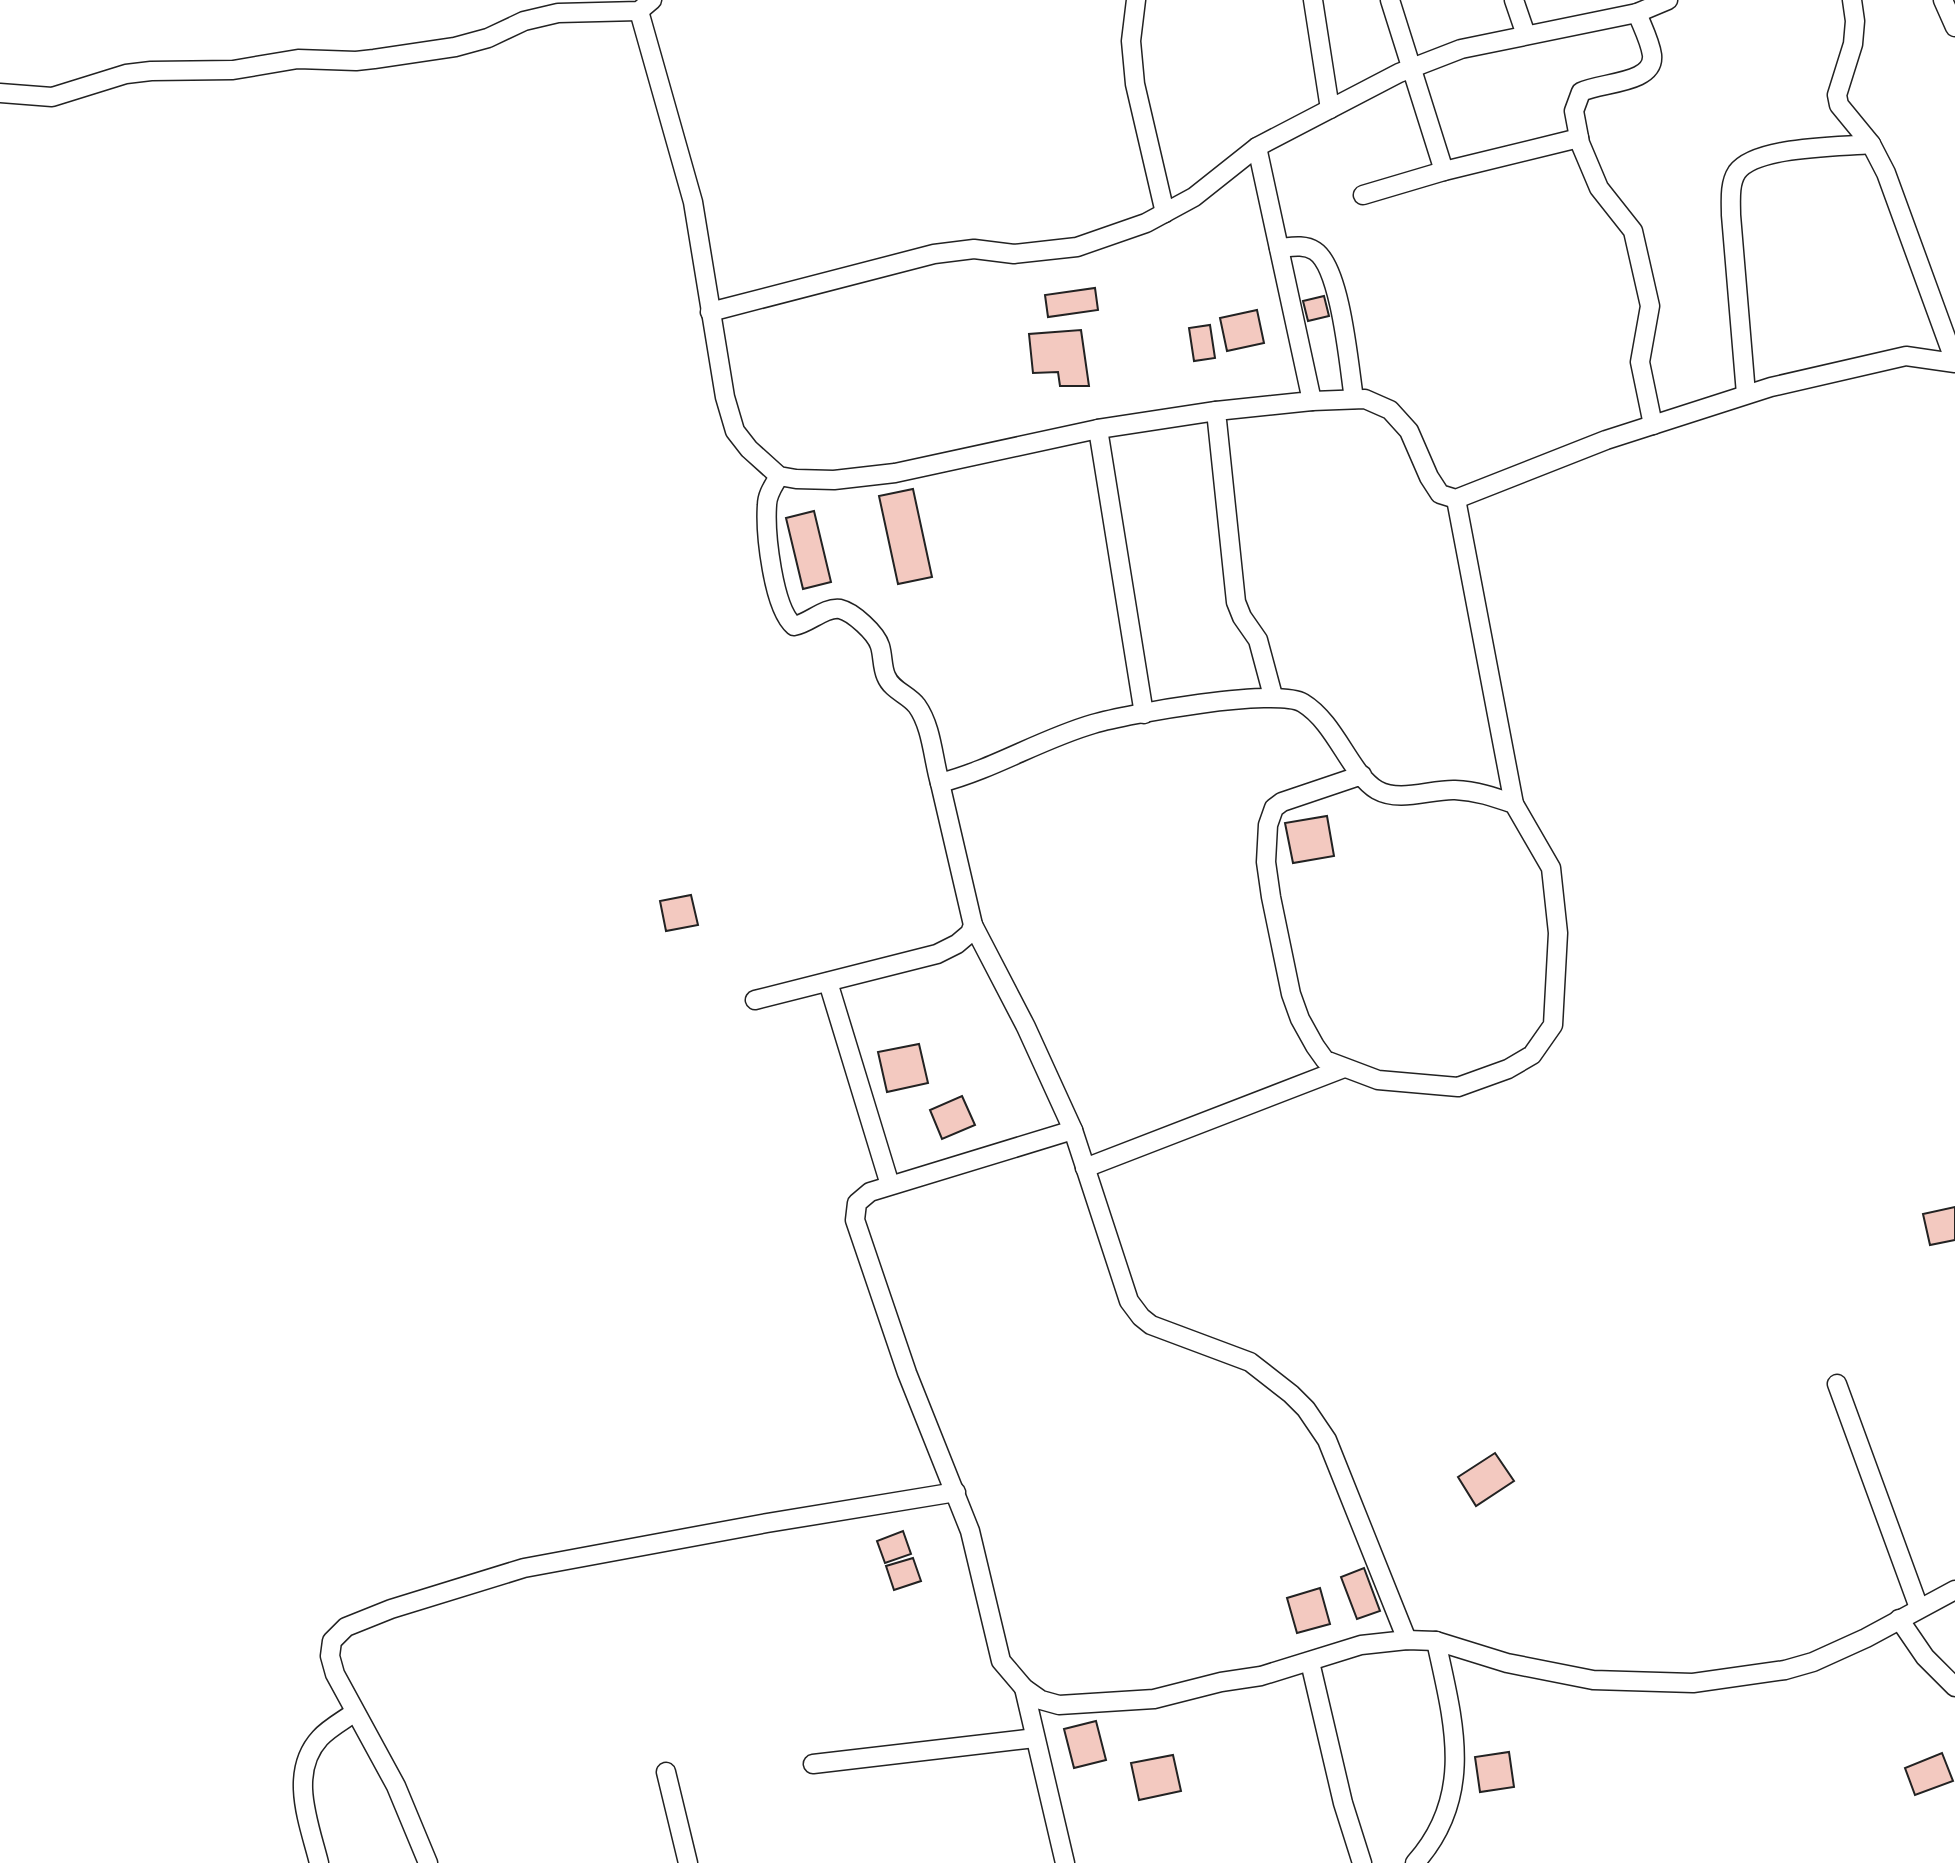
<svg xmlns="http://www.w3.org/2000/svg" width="1955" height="1863" font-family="Cabin,sans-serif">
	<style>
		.building { fill: #f3c9c0; stroke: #222; stroke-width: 2 }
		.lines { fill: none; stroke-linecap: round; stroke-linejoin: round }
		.street-casing { stroke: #222; stroke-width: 21 }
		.street { stroke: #fff; stroke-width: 18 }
	</style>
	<rect width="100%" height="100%" fill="#fff"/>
	<g class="building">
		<path d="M1095,288L1098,310L1048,317L1045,295Z"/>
		<path d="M1324,296L1329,316L1308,321L1303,301Z"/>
		<path d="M1257,310L1264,343L1227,351L1220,318Z"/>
		<path d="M1210,325L1215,358L1194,361L1189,328Z"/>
		<path d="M1081,330L1089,386H1060L1058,372L1033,373L1029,334Z"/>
		<path d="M913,489L932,577L898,584L879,496Z"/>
		<path d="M814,511L831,582L803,589L786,518Z"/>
		<path d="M1327,816L1334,856L1293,863L1285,823Z"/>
		<path d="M691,895L698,925L666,931L660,901Z"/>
		<path d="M919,1044L928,1083L887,1092L878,1052Z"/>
		<path d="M962,1096L975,1125L942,1139L930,1110Z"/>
		<path d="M1955,1207V1240L1930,1245L1923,1214Z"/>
		<path d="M1495,1453L1514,1481L1476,1506L1458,1477Z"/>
		<path d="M903,1531L911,1554L885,1563L877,1541Z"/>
		<path d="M913,1558L921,1581L894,1590L886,1566Z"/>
		<path d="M1364,1568L1380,1611L1357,1619L1341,1577Z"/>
		<path d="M1320,1588L1330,1624L1297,1633L1287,1598Z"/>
		<path d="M1096,1721L1106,1760L1074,1768L1064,1729Z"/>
		<path d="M1509,1752L1514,1787L1480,1792L1475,1757Z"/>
		<path d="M1942,1753L1953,1781L1915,1795L1905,1768Z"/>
		<path d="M1173,1755L1181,1791L1139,1800L1131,1763Z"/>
	</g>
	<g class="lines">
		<g class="street-casing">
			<g id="street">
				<path d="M1136,0L1131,41L1135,84L1165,213"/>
				<path d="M1313,0L1330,109"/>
				<path d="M1390,0L1444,171"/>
				<path d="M1514,0L1526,35"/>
				<path d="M1852,0L1855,21L1853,44L1837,95L1839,105L1871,144L1886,173L1955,362"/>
				<path d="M1943,0L1955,27"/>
				<path d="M639,11L693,202L725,397L735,431L749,449L779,476L796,479L834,480L895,473L1098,429L1216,411"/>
				<path d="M1637,13C1642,26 1650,41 1652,55C1655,84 1601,82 1581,92L1574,111L1580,143L1599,188L1633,231L1650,306L1640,362L1653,425"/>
				<path d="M0,93L52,97L126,74L151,71L233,70L298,59L356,61L374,59L455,47L488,38L524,21L558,13L639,11L652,0"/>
				<path d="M1257,147L1312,401L1216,411L1236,602L1242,617L1258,640L1273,696"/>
				<path d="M1363,195L1444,171L1579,138"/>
				<path d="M1279,248C1291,247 1304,244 1315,251C1341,268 1349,367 1354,399"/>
				<path d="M710,312L934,254L974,249L1014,254L1077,247L1146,223L1194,197L1257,147L1399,73L1461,49L1637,13L1668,0"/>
				<path d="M1746,394L1731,215C1731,202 1729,184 1737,172C1756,146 1839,147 1871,144"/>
				<path d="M1312,401L1365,399L1390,410L1409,431L1429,477L1440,494L1456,499L1606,440L1771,387L1906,356L1955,363"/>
				<path d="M1098,429L1144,714"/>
				<path d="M779,476C774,485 767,494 767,505C765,533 773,608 794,626C810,623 824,607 840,609C853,612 876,633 880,646C883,656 882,667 886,676C892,691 908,694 917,706C932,727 933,759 940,783C994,769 1041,739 1093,724C1127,714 1276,687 1303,703C1336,723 1350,774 1377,790C1400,803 1431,789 1455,790C1477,791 1494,797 1514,804L1551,868L1558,933L1553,1025L1532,1055L1508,1069L1458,1087L1378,1080L1325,1060L1315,1046L1300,1019L1291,994L1271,897L1266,862L1268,825L1274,808L1282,802L1362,775"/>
				<path d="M1456,499L1514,804"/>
				<path d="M973,925L1026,1027L1073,1130L1129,1301L1141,1317L1151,1325L1250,1362L1291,1394L1306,1409L1327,1440L1407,1640"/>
				<path d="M828,982L890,1185"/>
				<path d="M755,1000L937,954L957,944L970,933L973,925L940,783"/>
				<path d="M1073,1130L870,1192L857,1203L855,1220L907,1373L970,1531L1001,1661L1024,1688L1041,1700L1059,1705L1154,1699L1221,1682L1261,1676L1361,1645L1407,1640L1436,1641L1507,1663L1593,1680L1693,1683L1785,1670L1813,1662L1866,1638L1955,1590"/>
				<path d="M1085,1168L1344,1068"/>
				<path d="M1837,1384L1919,1608"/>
				<path d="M1899,1619L1925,1657L1955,1687"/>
				<path d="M1310,1662L1343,1803L1362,1863"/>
				<path d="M1024,1688L1065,1863"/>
				<path d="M813,1764L1035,1738"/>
				<path d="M666,1772L688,1863"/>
				<path d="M319,1863C309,1823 288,1773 320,1738C329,1728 344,1720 355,1712"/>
				<path d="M428,1863L396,1786L335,1674L330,1656L332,1641L346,1627L391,1609L524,1568L767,1523L956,1492"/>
				<path d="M1415,1863C1476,1795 1453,1720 1436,1641"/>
			</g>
		</g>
		<use href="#street" class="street"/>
	</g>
</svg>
